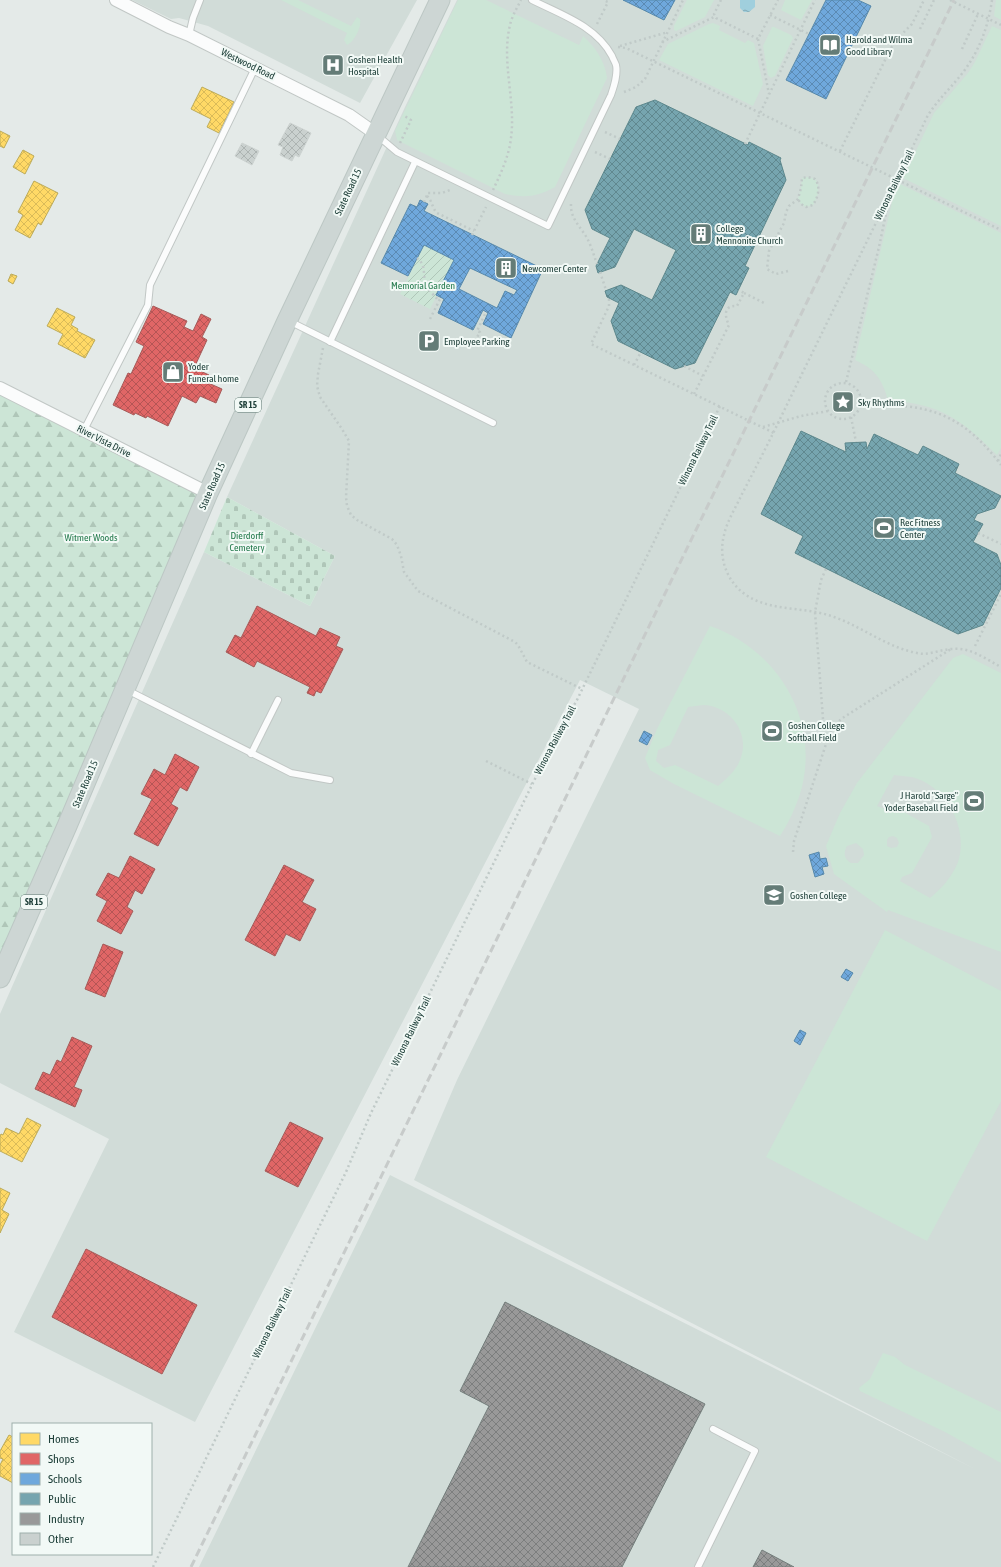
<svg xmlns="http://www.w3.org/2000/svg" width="1001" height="1567" font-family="'Asap Condensed',sans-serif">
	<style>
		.built { fill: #d1dcd8 }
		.green { fill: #cce5d6; fill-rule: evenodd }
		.forest { fill: url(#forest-firs) }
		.cemetery { fill: url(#cemetery-stones) }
		.garden { fill: url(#garden-furrows) }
		.water { fill: url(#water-ripples) }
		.homes { fill: url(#homes-cross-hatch); stroke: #bcab59 }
		.shops { fill: url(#shops-cross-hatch); stroke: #a65b59 }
		.schools { fill: url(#schools-cross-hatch); stroke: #5789ab; fill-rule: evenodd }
		.public { fill: url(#public-cross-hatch); stroke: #5c878c }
		.industry { fill: url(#industry-cross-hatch); stroke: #747e7c }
		.building { fill: url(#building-cross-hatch); stroke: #cdd3d1 }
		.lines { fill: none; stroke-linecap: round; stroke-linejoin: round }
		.lane-casing { stroke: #c1c7c5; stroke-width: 8 }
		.street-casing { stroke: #c1c7c5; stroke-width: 14 }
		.primary-casing { stroke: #bcc7c4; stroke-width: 21 }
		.path { stroke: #c0cac8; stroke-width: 2.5; stroke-dasharray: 2 3; stroke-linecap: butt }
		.lane { stroke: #fbfcfc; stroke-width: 6 }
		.street { stroke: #fbfcfc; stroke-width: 12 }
		.primary { stroke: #cdd6d4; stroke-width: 19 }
		.rail { stroke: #c7cbca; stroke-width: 3; stroke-dasharray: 8 4; stroke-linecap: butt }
		.labels { text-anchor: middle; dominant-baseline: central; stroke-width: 4; stroke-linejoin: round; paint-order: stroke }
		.shield { fill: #f2f9f6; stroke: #5e7872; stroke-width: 1 }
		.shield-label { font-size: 9px; font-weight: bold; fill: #1f403a }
		.poi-label { font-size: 10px; fill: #1f403a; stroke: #f2f9f6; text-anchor: start }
		.street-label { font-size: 10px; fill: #1f403a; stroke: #f2f9f6 }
		.park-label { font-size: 10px; fill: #257b4e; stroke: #f2f9f6 }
	</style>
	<defs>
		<pattern id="forest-firs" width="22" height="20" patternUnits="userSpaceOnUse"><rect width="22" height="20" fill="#cce5d6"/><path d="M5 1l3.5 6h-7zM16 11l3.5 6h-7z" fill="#afc6b8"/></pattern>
		<pattern id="cemetery-stones" width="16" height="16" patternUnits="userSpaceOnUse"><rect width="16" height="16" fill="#cce5d6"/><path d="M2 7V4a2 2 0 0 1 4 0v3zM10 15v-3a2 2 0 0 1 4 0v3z" fill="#afc6b8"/></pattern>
		<pattern id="garden-furrows" width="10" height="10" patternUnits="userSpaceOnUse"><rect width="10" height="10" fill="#cce5d6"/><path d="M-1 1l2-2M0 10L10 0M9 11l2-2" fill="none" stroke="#afc6b8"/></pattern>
		<pattern id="water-ripples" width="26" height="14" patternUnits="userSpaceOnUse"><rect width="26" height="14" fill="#a0cfdd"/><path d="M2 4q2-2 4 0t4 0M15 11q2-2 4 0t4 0" fill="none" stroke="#82a9b4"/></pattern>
		<pattern id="homes-cross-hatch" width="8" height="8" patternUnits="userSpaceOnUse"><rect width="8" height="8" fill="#ffd966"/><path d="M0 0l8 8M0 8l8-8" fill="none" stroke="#dabb59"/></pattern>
		<pattern id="shops-cross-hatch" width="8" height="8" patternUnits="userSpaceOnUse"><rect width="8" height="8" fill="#e06666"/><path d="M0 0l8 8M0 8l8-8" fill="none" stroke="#b55555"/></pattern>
		<pattern id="schools-cross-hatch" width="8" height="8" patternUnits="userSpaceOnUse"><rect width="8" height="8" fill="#6fa8dc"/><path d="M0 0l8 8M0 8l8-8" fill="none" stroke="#5b8ab3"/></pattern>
		<pattern id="public-cross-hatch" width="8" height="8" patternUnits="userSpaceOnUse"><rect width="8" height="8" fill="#76a5af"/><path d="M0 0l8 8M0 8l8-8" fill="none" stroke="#60888f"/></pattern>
		<pattern id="industry-cross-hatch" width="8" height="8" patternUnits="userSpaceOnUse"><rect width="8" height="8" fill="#999"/><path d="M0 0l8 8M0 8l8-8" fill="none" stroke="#7c7e7e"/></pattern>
		<pattern id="building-cross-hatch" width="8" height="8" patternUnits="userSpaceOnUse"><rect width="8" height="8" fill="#cad1cf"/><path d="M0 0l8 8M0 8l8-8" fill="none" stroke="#adb4b2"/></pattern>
	</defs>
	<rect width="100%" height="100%" fill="#e4eae8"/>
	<g class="built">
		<path d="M132,0H417L360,103L208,26L179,18L171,19Z"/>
		<path d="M457,0H1001V1567H199L390,1175L975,1469L414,1180L457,1080L639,709L580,680L195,1422L14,1332L109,1139L0,1083V1014L204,552L310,606L335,556L227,497L405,107Z"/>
	</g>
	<g class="green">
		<path d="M281,0H298L351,26L357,17L360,19C362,27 354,42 347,45L344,40L347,33Z"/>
		<path d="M458,0H486L579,45L583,36C596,48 605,61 607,78L555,187C537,197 525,198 505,194L397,140L395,131Z"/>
		<path d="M687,0H714L705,17L676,31L674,30V26Z"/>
		<path d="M785,0H812L801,20L781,10Z"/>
		<path d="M996,0H1001V20L994,16Z"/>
		<path d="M713,23L720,26L719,30L745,43L748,40L754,43L763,84L753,106L659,60L668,44L709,24Z"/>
		<path d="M992,26L1001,30V226L903,178L934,113L968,73L975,62Z"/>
		<path d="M772,27H774L791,35L793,38L775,76L771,78L768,75L763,46Z"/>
		<path d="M808,177L815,179C821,187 818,197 813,205L806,207L801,204L798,199L801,188L802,178Z"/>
		<path d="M900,184L1001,233V448L997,455C959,418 943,405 888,400C882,379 875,369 855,360L893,198Z"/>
		<path d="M710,626C780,650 823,725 799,797C794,811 788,824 780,836L674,784L650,770L645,758L657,729ZM703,705C731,706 751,734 740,760C736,771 726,779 718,786L675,765L664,768L656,761L658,750L670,745L688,707Z"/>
		<path d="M963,654L1001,673V952L888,910L887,912L834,874L826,846L840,813L857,783L953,658ZM894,775C900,776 906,776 912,777C947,786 969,829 958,862C952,877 942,888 930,898L900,881L902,877L912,873L932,837L929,826L893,806L884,809L877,806ZM893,836L897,838L899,843L897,847L891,848L887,846V840L889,837ZM856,843L863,849L864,855L858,863H851C844,859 843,853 847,846Z"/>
		<path d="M885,930L1001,991V1101L927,1241L766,1157Z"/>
		<path d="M883,1353L895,1357L905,1365L1001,1412V1463L945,1432L860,1391L859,1388L870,1379Z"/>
	</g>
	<path class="forest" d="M0,388L208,493L0,978Z"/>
	<path class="cemetery" d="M227,497L335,556L310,606L204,552Z"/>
	<path class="garden" d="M424,245L454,260L430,309L400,294Z"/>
	<path class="water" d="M740,0H755V7L749,12H744L740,8Z"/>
	<g class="homes">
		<path d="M202,87L234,102L219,133L207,127L211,119L191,109Z"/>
		<path d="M0,131L10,136L4,148L0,146Z"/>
		<path d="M23,150L34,156L25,174L13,167Z"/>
		<path d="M34,181L58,193L41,225L38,223L30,238L15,230L23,215L18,212Z"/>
		<path d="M11,274L17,276L13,284L8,281Z"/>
		<path d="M57,308L75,317L71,325L78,329L77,331L95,340L85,358L58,344L63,334L47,326Z"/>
		<path d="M27,1118L41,1125L22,1162L0,1151V1136L1,1134L3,1135L6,1128L19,1134Z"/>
		<path d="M0,1188L10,1193L2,1210L9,1214L0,1233Z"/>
		<path d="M9,1435L13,1437V1483L0,1476V1465L3,1459L0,1458V1451Z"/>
	</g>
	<g class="shops">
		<path d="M153,306L187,321L184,327L193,331L201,314L211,319L202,337L207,340L194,368L209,375L206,382L222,389L216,403L200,396L196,403L182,396L168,426L147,416L146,418L135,413L134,415L113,405L128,373L131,374L144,346L136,342Z"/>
		<path d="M257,606L316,636L320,628L340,637L336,646L343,649L321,693L316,691L314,696L307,693L310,687L257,661L254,667L226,652L235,635L241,638Z"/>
		<path d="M175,754L199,767L187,791L180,787L171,804L178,808L158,846L134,834L152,799L141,794L154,769L165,775Z"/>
		<path d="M130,856L155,869L142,894L135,890L127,907L133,911L121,934L97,921L107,901L96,895L108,873L119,878Z"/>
		<path d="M284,865L314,880L302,902L316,909L300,941L286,934L275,956L245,940Z"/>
		<path d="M103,944L123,952L105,997L85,989Z"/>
		<path d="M72,1037L92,1046L74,1087L82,1090L75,1107L35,1089L43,1072L50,1075L57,1060L61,1062Z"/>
		<path d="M290,1122L323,1138L298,1187L265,1171Z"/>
		<path d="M86,1249L197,1305L162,1374L52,1317Z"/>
	</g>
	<g class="schools">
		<path d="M623,0H675L664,20Z"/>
		<path d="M826,0H858L871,6L826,99L786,80Z"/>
		<path d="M420,200L428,204L424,211L543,269L511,338L483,324L488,313L483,310L473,330L438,313L444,299L436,295L454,260L424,245L408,276L381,263L410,204L417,207ZM470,268L517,290L514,295L505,291L497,308L459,289Z"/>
		<path d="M644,731L652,735L647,745L639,741Z"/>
		<path d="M819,852L820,859L826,858L828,866L822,867L824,874L815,877L809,855Z"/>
		<path d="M846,969L853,973L848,981L841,977Z"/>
		<path d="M800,1030L806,1033L800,1045L794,1041Z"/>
	</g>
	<g class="public">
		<path d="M655,100L748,145L749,142L781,158L780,160L786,180L745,266L749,268L736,295L730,292L695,363L675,369L618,341L611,321L619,303L607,297L605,291L621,285L652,300L676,250L634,229L615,267L598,273L596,266L610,238L592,229L585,210L636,107Z"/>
		<path d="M801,431L846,452L845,443L866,442L867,449L874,434L918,455L923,446L959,464L955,473L1001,496L995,508L977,514L974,520L983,524L973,542L997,554L1001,565V588L983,625L958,634L795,553L803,536L761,514Z"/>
	</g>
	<g class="industry">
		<path d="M505,1302L705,1404L622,1567H408L489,1406L460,1391Z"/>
		<path d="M762,1550L794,1567H753Z"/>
	</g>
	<g class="building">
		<path d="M290,123L311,133L299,157L295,155L292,161L280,155L283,147L278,145Z"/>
		<path d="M242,143L259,151L252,165L235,156Z"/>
	</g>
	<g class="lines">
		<g class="lane-casing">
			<g id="lane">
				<path d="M189,35L193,18L200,0"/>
				<path d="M378,136L397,152L548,226L611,95C614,86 618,75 616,65C615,62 613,59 612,56C596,26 562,15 532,0"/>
				<path d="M289,321L493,423"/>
				<path d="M330,342L415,162"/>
				<path d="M84,430L148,305L150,285L255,68"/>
				<path d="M127,690L291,773L330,780"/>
				<path d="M251,754L278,700"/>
				<path d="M698,1567L755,1451L713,1429"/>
			</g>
		</g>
		<g class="street-casing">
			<g id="street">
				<path d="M116,0L169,27L189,35L349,115L376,134"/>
				<path d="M0,388L208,493"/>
			</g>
		</g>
		<g class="primary-casing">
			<path id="primary" d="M0,978L67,826L208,493L287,321L440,0"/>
		</g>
		<g class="path">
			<path d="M721,0L714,14L716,18L758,39L778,0"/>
			<path d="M950,0L1001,25"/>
			<path d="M992,0C988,27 980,49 964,71C952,87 937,100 927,117C879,218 829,318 780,419C768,444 755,469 742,494C736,507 727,521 724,535C718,558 727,582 746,595C770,611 802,607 828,615C859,624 885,647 917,653C929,656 940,649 953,649C970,647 986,659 1001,667"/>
			<path d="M770,15L809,34"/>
			<path d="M597,24L608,2L603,0"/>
			<path d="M920,29L934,0"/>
			<path d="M758,39L769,94"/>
			<path d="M662,42L714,17"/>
			<path d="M620,46L668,32"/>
			<path d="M618,47L626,48L1001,230"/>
			<path d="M962,49L978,14"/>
			<path d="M848,55L889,54"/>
			<path d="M624,92L636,87L645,79L683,0"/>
			<path d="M605,132L620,139"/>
			<path d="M400,143L411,120L403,115"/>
			<path d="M745,144L815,0"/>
			<path d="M840,151L891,48L898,38L912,24L924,0"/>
			<path d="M595,152L610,159"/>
			<path d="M493,190C501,173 509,156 511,138C516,101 501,62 510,25C512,16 517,8 521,0"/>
			<path d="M427,196C432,200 432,208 437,213L474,231"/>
			<path d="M424,202L428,193H442L450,190"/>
			<path d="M571,204C570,219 582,228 588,240C592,248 594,256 597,264"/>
			<path d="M472,235L486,207"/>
			<path d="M417,258C426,265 423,273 425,282C428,290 434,295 439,301"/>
			<path d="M788,271L776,274L767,269L769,251L784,223L786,212L789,206L798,199L801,188L802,178L808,177L815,179C821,187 818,197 813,205L806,207L801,204L798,199"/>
			<path d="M600,272L606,290"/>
			<path d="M744,293L766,304"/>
			<path d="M609,299V306L591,344L774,433"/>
			<path d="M430,319L441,297"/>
			<path d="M475,341L480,332L477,331L486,312"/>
			<path d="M323,348L318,374L317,386L320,397L342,429L349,441L346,497L347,506L351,515L357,520L392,539L397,545L401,556L404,572L418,591L515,642L518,645L527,662L582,689"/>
			<path d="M634,365L641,352"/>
			<path d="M684,366L703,376"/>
			<path d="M846,382L879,247L889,199"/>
			<circle cx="843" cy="401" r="18"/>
			<path d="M694,394L729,325C724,315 724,305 737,306L744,293L739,290"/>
			<path d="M860,406C925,402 961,412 1001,465"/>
			<path d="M851,417L856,442"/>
			<path d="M763,427L801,416L828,411"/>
			<path d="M998,461L1001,454"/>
			<path d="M978,533L1001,544"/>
			<path d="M826,569L821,580L815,612L823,719L824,733L828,737"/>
			<path d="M975,646L1001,594"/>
			<path d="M486,761L532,784"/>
			<path d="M793,852L794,841L828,738L833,728L841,719L951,649"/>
			<path d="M153,1567L346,1172L371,1113L557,734L577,700L720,406"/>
		</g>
		<use href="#lane" class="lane"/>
		<use href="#street" class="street"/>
		<use href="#primary" class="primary"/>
		<path class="rail" d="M191,1567L954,0"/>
	</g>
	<defs>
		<g id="library-square" transform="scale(1.15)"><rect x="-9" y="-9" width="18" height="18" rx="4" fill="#647c77" stroke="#f2f9f6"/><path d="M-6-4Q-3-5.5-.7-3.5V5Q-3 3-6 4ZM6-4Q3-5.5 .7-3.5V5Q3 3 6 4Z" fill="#fff"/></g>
		<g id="hospital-square" transform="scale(1.15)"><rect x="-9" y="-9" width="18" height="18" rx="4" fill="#647c77" stroke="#f2f9f6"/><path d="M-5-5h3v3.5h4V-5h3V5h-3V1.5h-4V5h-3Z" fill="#fff"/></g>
		<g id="building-square" transform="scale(1.15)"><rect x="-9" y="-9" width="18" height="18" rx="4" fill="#647c77" stroke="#f2f9f6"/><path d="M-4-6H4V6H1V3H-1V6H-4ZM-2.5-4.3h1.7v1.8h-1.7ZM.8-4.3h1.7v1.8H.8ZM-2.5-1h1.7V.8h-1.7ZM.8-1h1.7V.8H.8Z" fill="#fff"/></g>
		<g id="parking-square" transform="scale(1.15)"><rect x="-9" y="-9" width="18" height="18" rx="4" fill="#647c77" stroke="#f2f9f6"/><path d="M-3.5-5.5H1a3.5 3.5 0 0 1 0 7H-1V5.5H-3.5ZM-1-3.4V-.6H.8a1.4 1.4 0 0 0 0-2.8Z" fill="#fff"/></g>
		<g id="shop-square" transform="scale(1.15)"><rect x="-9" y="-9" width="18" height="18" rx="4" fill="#647c77" stroke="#f2f9f6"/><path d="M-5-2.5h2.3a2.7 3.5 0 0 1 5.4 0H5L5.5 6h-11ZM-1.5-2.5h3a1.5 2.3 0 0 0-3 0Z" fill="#fff"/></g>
		<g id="sight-square" transform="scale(1.15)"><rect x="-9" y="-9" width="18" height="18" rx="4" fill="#647c77" stroke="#f2f9f6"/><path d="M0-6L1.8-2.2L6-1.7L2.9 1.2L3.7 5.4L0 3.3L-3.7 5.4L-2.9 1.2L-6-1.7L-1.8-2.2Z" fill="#fff"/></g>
		<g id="stadium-square" transform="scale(1.15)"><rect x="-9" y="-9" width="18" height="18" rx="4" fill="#647c77" stroke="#f2f9f6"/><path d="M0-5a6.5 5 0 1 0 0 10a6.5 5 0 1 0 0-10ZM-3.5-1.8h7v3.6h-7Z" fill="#fff"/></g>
		<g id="university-square" transform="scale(1.15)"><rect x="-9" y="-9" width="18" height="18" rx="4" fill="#647c77" stroke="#f2f9f6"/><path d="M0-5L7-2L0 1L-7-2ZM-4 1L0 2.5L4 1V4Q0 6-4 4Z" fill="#fff"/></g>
	</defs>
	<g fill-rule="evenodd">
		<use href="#library-square" x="830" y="45"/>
		<use href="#hospital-square" x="333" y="65"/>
		<use href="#building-square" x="701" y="234"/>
		<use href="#building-square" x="506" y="268"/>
		<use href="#parking-square" x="429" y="341"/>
		<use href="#shop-square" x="173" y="372"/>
		<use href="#sight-square" x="843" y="402"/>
		<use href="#stadium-square" x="884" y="528"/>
		<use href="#stadium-square" x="772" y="731"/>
		<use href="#stadium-square" x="974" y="801"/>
		<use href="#university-square" x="774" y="895"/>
	</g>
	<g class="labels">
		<g class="shield">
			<rect x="235" y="398" width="26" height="14" rx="3"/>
			<rect x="21" y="895" width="26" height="14" rx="3"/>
		</g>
		<g class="shield-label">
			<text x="248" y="405">SR 15</text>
			<text x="34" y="902">SR 15</text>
		</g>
		<g class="poi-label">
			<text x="846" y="39">Harold and Wilma<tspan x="846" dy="12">Good Library</tspan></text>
			<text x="348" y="59">Goshen Health<tspan x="348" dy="12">Hospital</tspan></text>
			<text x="716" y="228">College<tspan x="716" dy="12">Mennonite Church</tspan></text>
			<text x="522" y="268">Newcomer Center</text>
			<text x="444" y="341">Employee Parking</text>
			<text x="188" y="366">Yoder<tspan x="188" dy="12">Funeral home</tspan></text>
			<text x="858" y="402">Sky Rhythms</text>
			<text x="900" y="522">Rec Fitness<tspan x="900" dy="12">Center</tspan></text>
			<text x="788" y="725">Goshen College<tspan x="788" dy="12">Softball Field</tspan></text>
			<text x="958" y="795" text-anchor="end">J Harold "Sarge"<tspan x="958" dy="12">Yoder Baseball Field</tspan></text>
			<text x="790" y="895">Goshen College</text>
		</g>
		<g class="street-label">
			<text transform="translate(248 64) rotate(26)">Westwood Road</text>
			<text transform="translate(894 185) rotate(-64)">Winona Railway Trail</text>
			<text transform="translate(348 192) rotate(-65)">State Road 15</text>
			<text transform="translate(104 441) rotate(27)">River Vista Drive</text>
			<text transform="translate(698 450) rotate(-64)">Winona Railway Trail</text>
			<text transform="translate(212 486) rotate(-66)">State Road 15</text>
			<text transform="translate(555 740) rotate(-62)">Winona Railway Trail</text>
			<text transform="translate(85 784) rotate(-67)">State Road 15</text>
			<text transform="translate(411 1031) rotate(-64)">Winona Railway Trail</text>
			<text transform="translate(272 1323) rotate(-64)">Winona Railway Trail</text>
		</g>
		<g class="park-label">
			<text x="423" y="285">Memorial Garden</text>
			<text x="247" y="535">Dierdorff<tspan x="247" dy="12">Cemetery</tspan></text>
			<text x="91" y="537">Witmer Woods</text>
		</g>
	</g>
	<rect x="12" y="1423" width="140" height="132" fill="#f2f9f6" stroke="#9eafab"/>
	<rect x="20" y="1433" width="20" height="12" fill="#ffd966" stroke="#9eafab"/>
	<text x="48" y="1443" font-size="12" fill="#1f403a">Homes</text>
	<rect x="20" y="1453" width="20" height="12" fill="#e06666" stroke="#9eafab"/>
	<text x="48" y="1463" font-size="12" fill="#1f403a">Shops</text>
	<rect x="20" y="1473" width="20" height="12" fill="#6fa8dc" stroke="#9eafab"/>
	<text x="48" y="1483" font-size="12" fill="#1f403a">Schools</text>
	<rect x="20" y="1493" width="20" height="12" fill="#76a5af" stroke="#9eafab"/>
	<text x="48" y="1503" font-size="12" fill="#1f403a">Public</text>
	<rect x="20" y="1513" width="20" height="12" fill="#999999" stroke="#9eafab"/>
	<text x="48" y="1523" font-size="12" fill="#1f403a">Industry</text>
	<rect x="20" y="1533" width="20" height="12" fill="#cad1cf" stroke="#9eafab"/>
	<text x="48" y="1543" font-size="12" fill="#1f403a">Other</text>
</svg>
